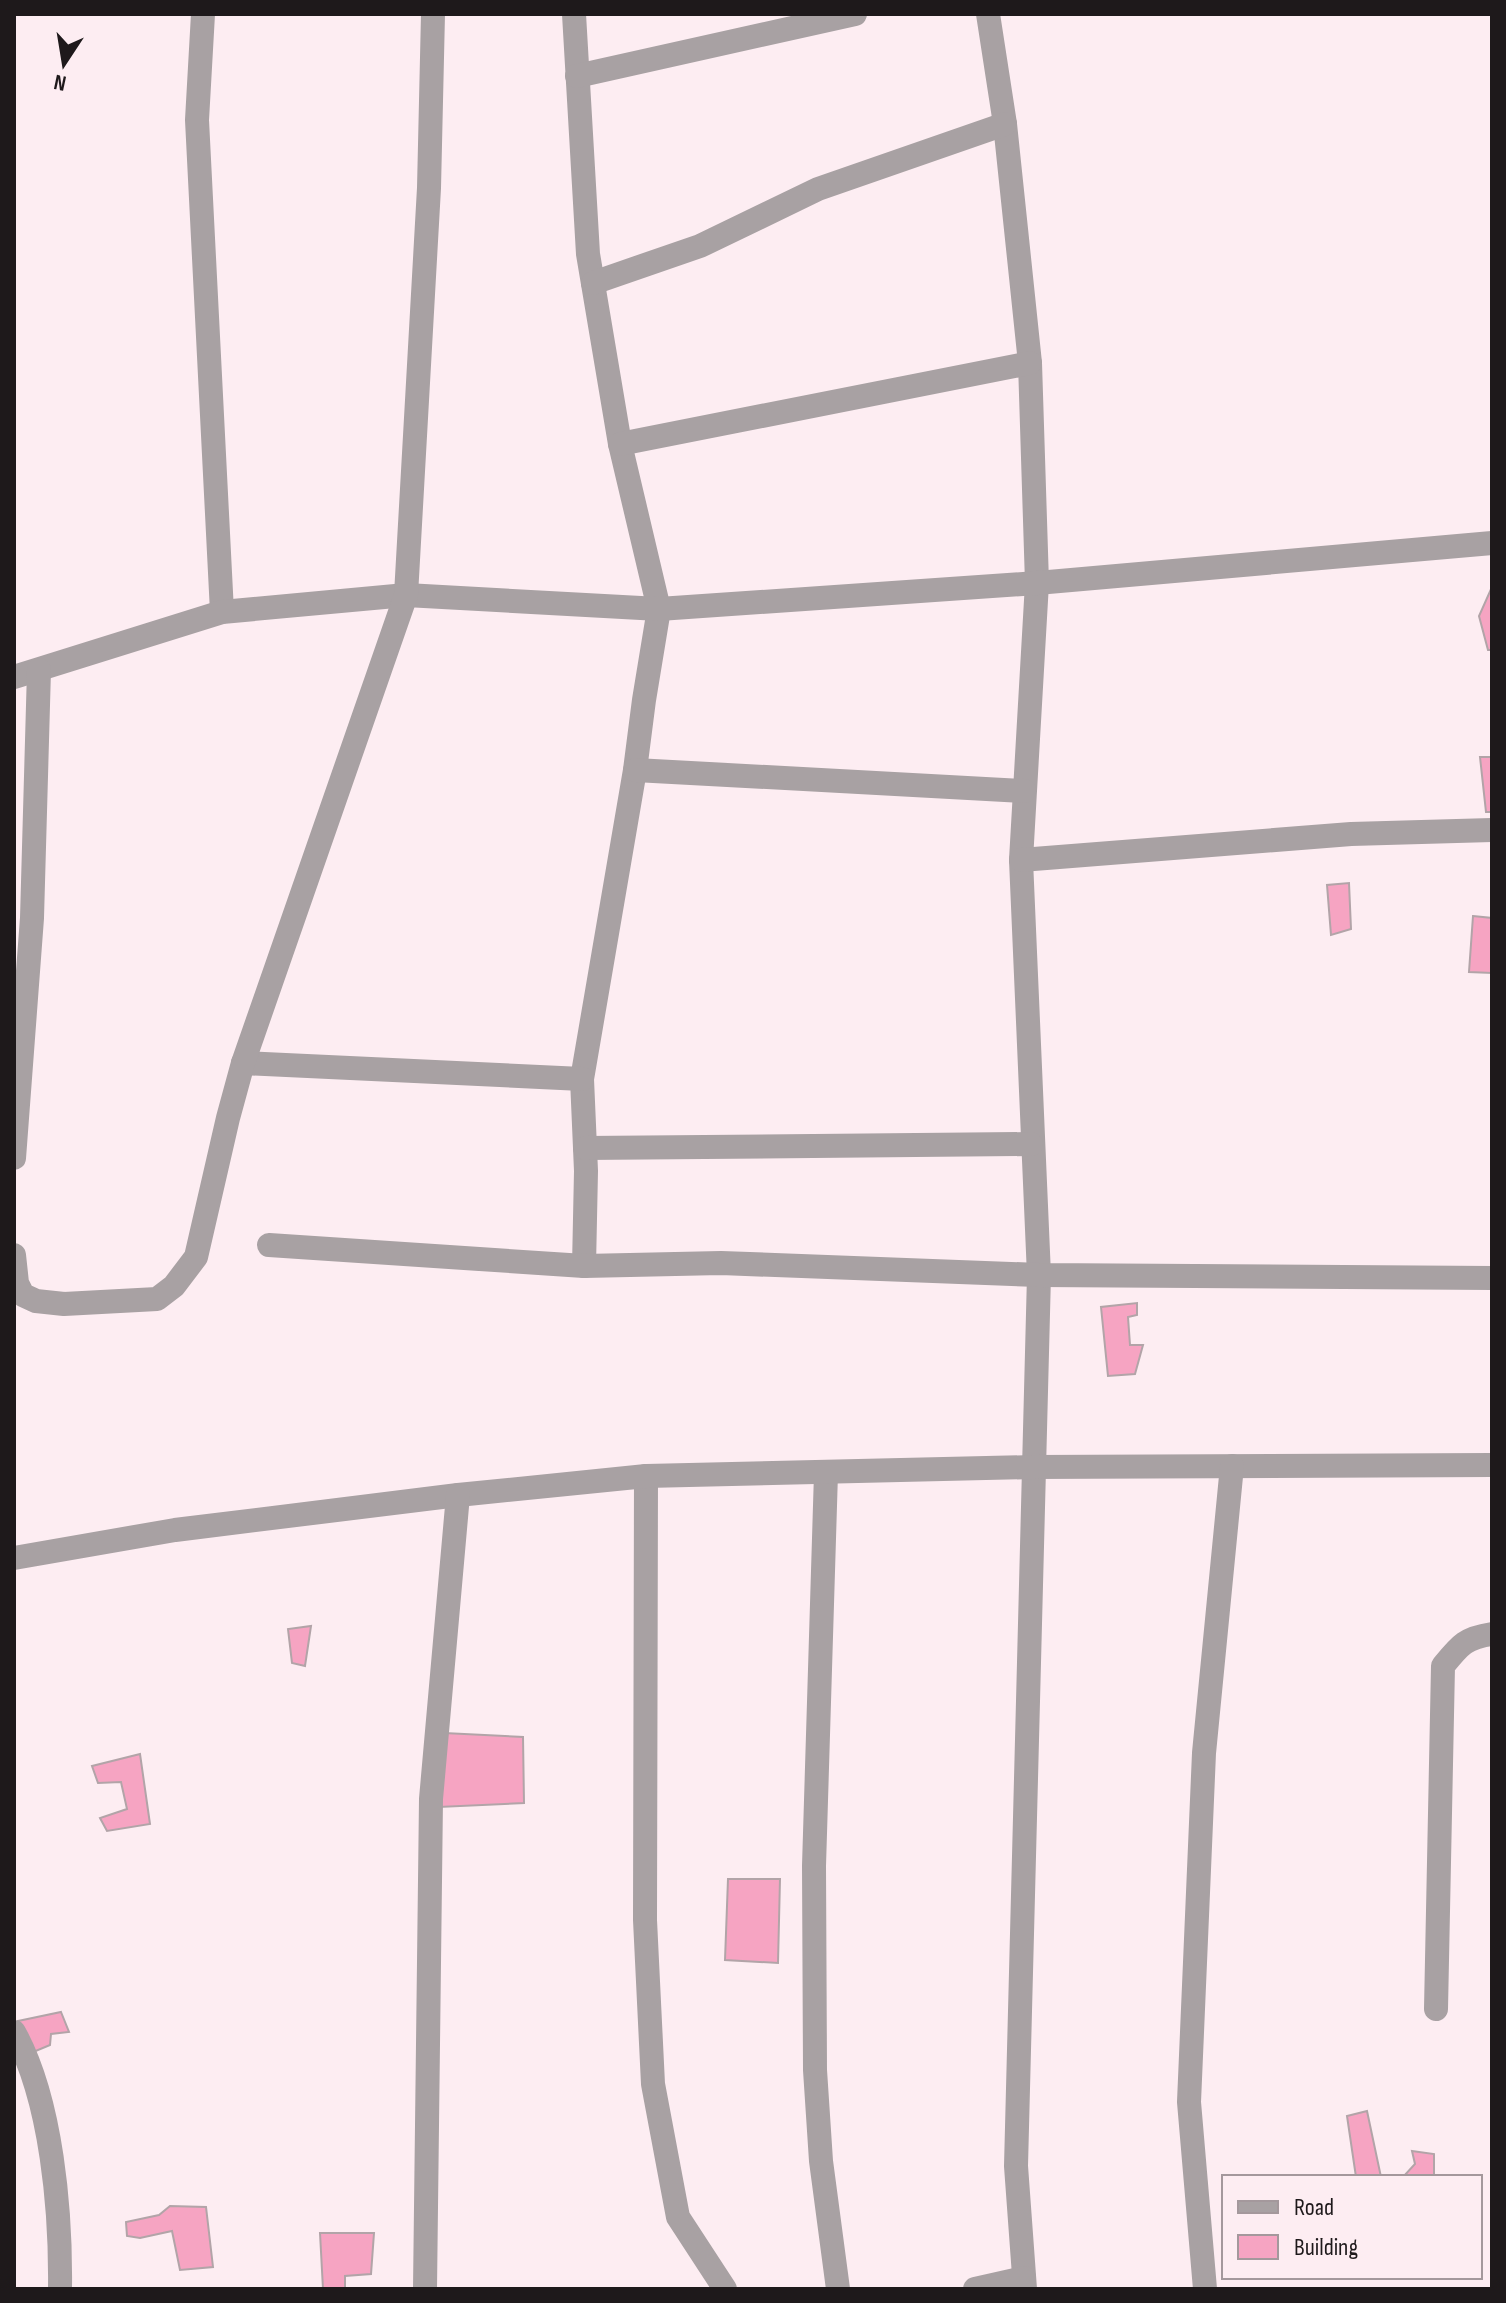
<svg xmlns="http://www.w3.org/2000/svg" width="1506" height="2303" font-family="'Sofia Sans Condensed',sans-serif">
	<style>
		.building { fill: #f6a4c2; stroke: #b2a4a8; stroke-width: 2 }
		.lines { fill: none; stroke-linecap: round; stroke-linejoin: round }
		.street { stroke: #a8a1a3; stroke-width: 24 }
	</style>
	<rect width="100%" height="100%" fill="#fdedf2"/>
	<g class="building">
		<path d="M1492,587V650H1488L1479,616Z"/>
		<path d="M1480,757H1492V812H1486Z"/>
		<path d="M1349,883L1351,929L1331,935L1327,885Z"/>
		<path d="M1473,916L1492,918V973L1469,972Z"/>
		<path d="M1137,1303V1315L1128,1317L1130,1345H1143L1135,1374L1108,1376L1101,1307Z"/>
		<path d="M311,1626L305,1666L292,1663L288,1629Z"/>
		<path d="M444,1733L523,1737L524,1803L439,1807Z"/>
		<path d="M140,1754L150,1824L107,1831L100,1818L127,1809L121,1782L98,1783L92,1766Z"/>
		<path d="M728,1879H780L778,1963L725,1960Z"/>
		<path d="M61,2012L69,2032L51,2034L50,2045L31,2053L18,2021Z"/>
		<path d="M1367,2111L1381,2177H1356L1347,2116Z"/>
		<path d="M1412,2151L1434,2154V2177H1403L1415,2164Z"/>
		<path d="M170,2206L206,2207L213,2267L180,2270L172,2231L140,2238L127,2236L126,2222L159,2215Z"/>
		<path d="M320,2233H374L371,2274L345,2276V2289H323Z"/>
	</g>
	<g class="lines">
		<g class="street">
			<path d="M203,14L197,120L222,612"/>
			<path d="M574,14L588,254L620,444L659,609L644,700L635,770L582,1079L586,1171L584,1266"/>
			<path d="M988,14L1005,124L1030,363L1037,583L1021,860L1039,1275L1016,2166L1025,2289"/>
			<path d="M577,76L855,14"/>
			<path d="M593,283L700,246L818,189L1005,124"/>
			<path d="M620,444L1030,363"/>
			<path d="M14,677L222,612L406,595L659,609L1037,583L1492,543"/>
			<path d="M635,770L1024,791"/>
			<path d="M1021,860L1351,834L1492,830"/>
			<path d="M243,1063L582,1079"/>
			<path d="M585,1148L1031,1144"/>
			<path d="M14,1158L32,918L39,670"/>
			<path d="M269,1245L584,1266L721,1263L1039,1275L1492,1278"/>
			<path d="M14,1255L17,1283L23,1295L36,1301L64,1304L157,1299L174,1286L196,1257L228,1118L243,1063L406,595L429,188L433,14"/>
			<path d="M826,1473L814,1866L815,2070L821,2161L838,2289"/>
			<path d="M646,1476L645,1920L653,2084L678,2217L725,2289"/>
			<path d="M14,1558L175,1530L458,1495L646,1476L1033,1467L1492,1465"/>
			<path d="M1436,2009L1443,1666C1460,1645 1465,1638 1492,1634"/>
			<path d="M14,2032C52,2100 61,2212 60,2289"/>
			<path d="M425,2289L431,1799L458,1495"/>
			<path d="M975,2289L1024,2278"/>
			<path d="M1205,2289L1189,2102L1204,1753L1232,1466"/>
		</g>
	</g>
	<rect width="1506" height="2303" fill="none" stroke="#1e191b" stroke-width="32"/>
	<rect x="1222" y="2175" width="260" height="104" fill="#fdedf2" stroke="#a4989c" stroke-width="2"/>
	<rect x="1238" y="2201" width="40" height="12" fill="#a8a1a3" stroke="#a4989c" stroke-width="2"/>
	<text x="1294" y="2215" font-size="24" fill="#1e191b">Road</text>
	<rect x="1238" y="2235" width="40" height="24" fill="#f6a4c2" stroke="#a4989c" stroke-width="2"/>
	<text x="1294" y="2255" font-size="24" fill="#1e191b">Building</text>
	<g transform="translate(64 64) rotate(192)" stroke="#fdedf2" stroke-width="6" paint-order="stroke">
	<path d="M0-6L14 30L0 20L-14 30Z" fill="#1e191b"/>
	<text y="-12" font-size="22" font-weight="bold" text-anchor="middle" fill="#1e191b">N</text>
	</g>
</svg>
